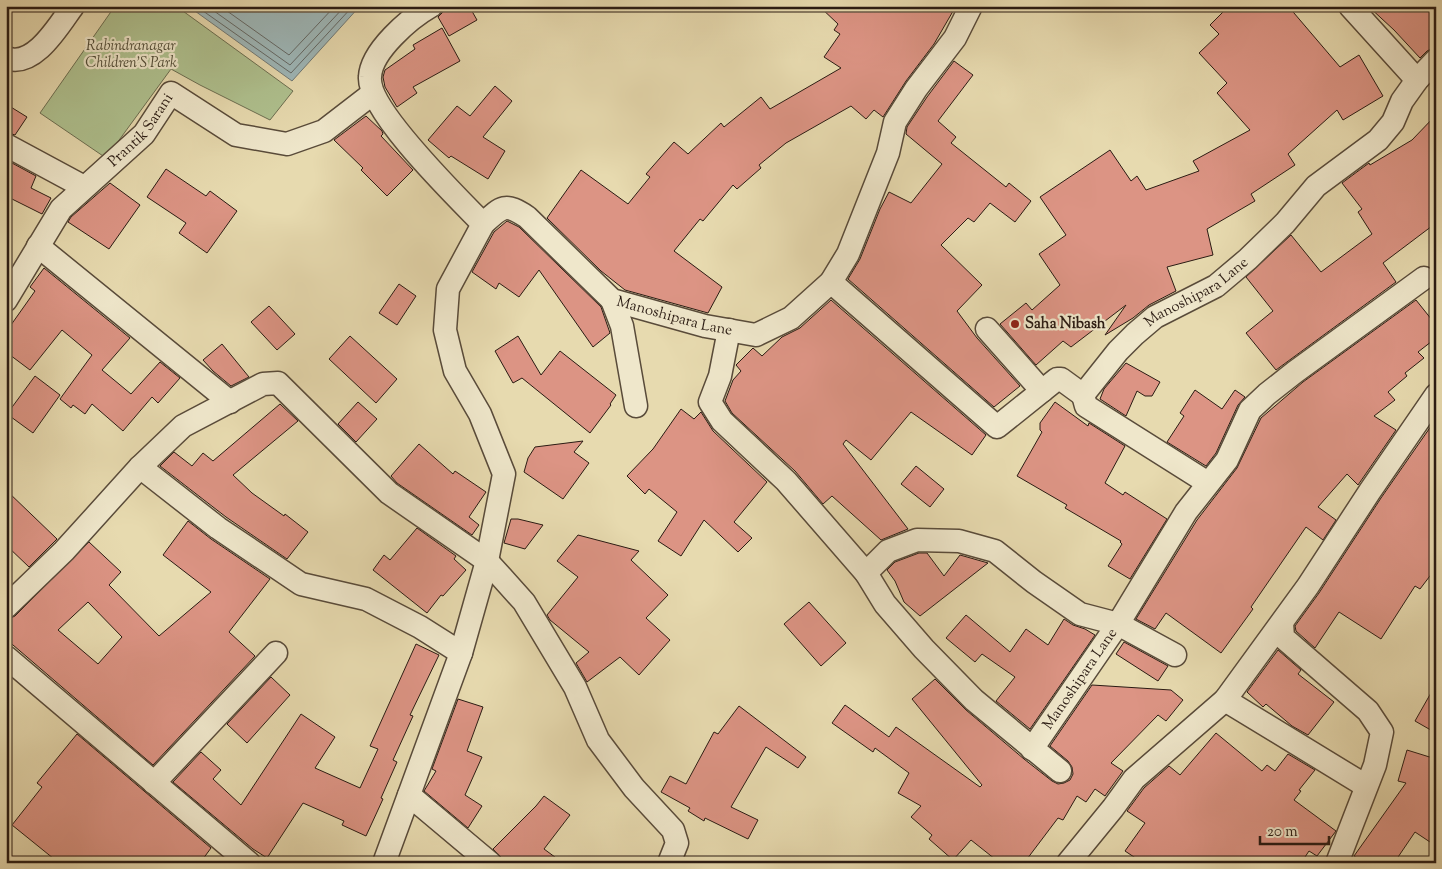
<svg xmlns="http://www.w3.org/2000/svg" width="1442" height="869" font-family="'Sorts Mill Goudy',serif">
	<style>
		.green { fill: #afc18f; stroke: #6c6e51 }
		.water { fill: #9eb7b8; stroke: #707976 }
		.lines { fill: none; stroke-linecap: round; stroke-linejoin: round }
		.shore { stroke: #646966; stroke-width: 1 }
		.building { fill: #dc9484; stroke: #2a1b13; fill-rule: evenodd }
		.minor-casing { stroke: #594b3a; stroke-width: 25 }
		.minor { stroke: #efe7cb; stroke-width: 22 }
		.poi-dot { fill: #8f2418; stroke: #efe7cb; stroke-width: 2 }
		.labels { text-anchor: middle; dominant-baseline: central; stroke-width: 4.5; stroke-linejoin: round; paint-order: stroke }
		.park-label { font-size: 15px; font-style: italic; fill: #524d38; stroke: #efe7cb }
		.street-label { font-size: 15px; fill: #2a1b13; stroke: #efe7cb }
		.poi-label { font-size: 15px; font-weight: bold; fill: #2a1b13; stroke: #efe7cb; text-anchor: start }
	</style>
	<rect width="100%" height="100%" fill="#e7daaf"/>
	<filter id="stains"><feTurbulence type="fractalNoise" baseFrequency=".004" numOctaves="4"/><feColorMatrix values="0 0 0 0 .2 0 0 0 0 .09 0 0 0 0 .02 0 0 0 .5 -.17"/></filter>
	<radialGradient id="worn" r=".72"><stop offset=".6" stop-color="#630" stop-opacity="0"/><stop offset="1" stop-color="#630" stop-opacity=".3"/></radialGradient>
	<path class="green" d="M115,6H176L293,91L270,120L200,85L171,69L106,158L40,113Z"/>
	<path class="water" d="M188,6H360L292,81Z"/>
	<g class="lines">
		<g class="shore">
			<path d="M196,6L291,73L353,6"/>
			<path d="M207,6L290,65L345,6"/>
			<path d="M220,6L289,55L335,6"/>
		</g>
	</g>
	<g class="building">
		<path d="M445,6H469L477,20L449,36L438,17L442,13Z"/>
		<path d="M819,6H956L934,44L906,81L883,117L874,110L866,119L851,106L786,143L759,165L761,168L737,189L733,185L703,221L700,219L674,251L722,287L708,313L625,290L601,271L547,218L581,170L628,204L650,177L646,174L674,142L688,154L721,123L724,127L761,97L770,109L841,68L824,57L840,34L834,30L838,24Z"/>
		<path d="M1229,6H1288L1340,67L1359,55L1383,96L1343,120L1337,110L1288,154L1295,165L1251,194L1255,201L1207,229L1213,255L1167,267L1176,291L1149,305L1133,318L1105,335L1126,305L1071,347L1063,341L1036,365L1000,324L1026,303L1032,310L1060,285L1039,254L1066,235L1040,197L1110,150L1131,181L1137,176L1146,190L1199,171L1193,161L1250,130L1217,93L1227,83L1199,53L1219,34L1210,25Z"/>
		<path d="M1368,6H1436V47L1427,51L1420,58L1394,30Z"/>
		<path d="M442,28L460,61L413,87L417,93L397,107L385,87L383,77L385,70L415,49L413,45Z"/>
		<path d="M954,61L973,75L938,121L956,137L951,143L1006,187L1009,183L1031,201L1015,222L990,203L974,222L968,218L941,245L982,285L957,311L977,338L1020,386L994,407L848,279L860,259L880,209L889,192L911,203L942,164L906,134L907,127L927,97Z"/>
		<path d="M495,86L512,101L483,137L505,151L488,179L451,156L449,158L428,140L457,106L470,116Z"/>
		<path d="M6,104L27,117L15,135L6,132Z"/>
		<path d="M1436,115V223L1383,263L1396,282L1276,370L1246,333L1273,311L1246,277L1291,235L1321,272L1372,234L1358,212L1362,209L1342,183L1369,163L1370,165L1412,140Z"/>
		<path d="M366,116L382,131L383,134L381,136L413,170L387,196L361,170L363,168L334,140Z"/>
		<path d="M12,163L36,176L31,188L51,198L42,214L6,196V174Z"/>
		<path d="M166,169L206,196L210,191L237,211L207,253L179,233L186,223L147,197Z"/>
		<path d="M110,183L140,205L109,249L68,222L71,217Z"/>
		<path d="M507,221L519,227L601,307L610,333L593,347L539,270L519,297L499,283L496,289L472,272L494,232Z"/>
		<path d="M44,268L130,338L102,370L131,394L160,362L180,378L158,403L152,397L123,431L92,404L85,414L73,405L71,408L60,399L92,355L62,330L30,370L6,352V332L35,291L30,287Z"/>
		<path d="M399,284L416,296L397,325L379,313Z"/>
		<path d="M831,300L986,435L972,455L911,412L871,460L846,440L843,444L908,529L881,540L832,496L823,504L795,471L732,413L725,401L733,380L741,371L736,365L753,348L762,356L782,337L800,328Z"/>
		<path d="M1416,300L1436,325V338L1418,352L1424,358L1405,373L1407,376L1388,392L1395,400L1374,416L1396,430L1358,485L1347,474L1318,507L1336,520L1323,540L1306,527L1251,607L1253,609L1221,653L1166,613L1155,629L1136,619L1197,520L1237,468L1261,418L1303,382Z"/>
		<path d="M269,306L295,334L277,350L251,322Z"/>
		<path d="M350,336L397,379L376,403L329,359Z"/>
		<path d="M518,336L541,375L560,351L616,395L610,404L611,405L590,433L522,378L513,383L495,351Z"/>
		<path d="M222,344L249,377L231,386L213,371L203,360Z"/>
		<path d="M1126,363L1160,382L1152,396H1145L1137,391L1126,416L1100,399L1104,389Z"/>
		<path d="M35,376L60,395L33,433L7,414Z"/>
		<path d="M1195,390L1222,409L1235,390L1245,397L1238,405L1216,453L1206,466L1167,442L1184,416L1180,413Z"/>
		<path d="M358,402L377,419L356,442L338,424Z"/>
		<path d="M1055,402L1088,426L1089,423L1125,446L1105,483L1123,495L1125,492L1167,519L1130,579L1108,566L1122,544L1120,542L1121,541L1065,508L1067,505L1017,476L1042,432L1040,430V423Z"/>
		<path d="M280,404L298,421L233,475L252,493L284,516L285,514L308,532L287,559L226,517L160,466L174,452L192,466L203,453L213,461Z"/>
		<path d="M681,409L694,419L701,412L713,431L767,482L734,522L752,538L738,552L704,520L681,556L658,541L677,512L649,489L645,494L627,476L653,449Z"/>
		<path d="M1436,419V568L1420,589L1415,586L1381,639L1339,612L1315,648L1296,631L1295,626L1319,593L1381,498Z"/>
		<path d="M583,441L574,452L589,463L563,499L524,472L528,458L535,447Z"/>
		<path d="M419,444L453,474L455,471L486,492L469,517L479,525L472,535L397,483L391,476Z"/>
		<path d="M916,466L944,489L930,507L901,484Z"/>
		<path d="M6,490L57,539L29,567L6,545Z"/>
		<path d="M511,519H518L543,525L525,549L504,543Z"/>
		<path d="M188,521L211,539L270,579L229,632L255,656L153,765L6,639V620L15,616L89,542L121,572L109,585L159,636L211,592L163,555ZM88,602L122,637L98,664L58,630Z"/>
		<path d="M417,528L456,556L454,559L466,570L443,596L441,595L427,613L373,570L384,555L390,560Z"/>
		<path d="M578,535L639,551L631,560L668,595L646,618L670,640L639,675L620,657L587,682L576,663L589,652L550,620L547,615L578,577L557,561Z"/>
		<path d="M919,553H927L944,576L960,555L988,563L920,616L904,602L895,581L887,570L895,562Z"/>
		<path d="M809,602L846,643L821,666L784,624Z"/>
		<path d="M966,615L1010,652L1026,629L1048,645L1064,619L1073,625L1085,629L1095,635L1030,729L996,701L1015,677L982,654L975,662L946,638Z"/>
		<path d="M1124,642L1168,666L1158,681L1116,654Z"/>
		<path d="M416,644L439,655L410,715L413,716L393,760L397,762L381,798L383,799L366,836L342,825L344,821L303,803L267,858L253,849L173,782L201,752L221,770L213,779L241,805L301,714L335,737L315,768L360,788L378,749L370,746Z"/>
		<path d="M1278,650L1301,670L1298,674L1334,702L1308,735L1292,726L1266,704L1263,707L1247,692Z"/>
		<path d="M271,677L290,695L247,743L227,724Z"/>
		<path d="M935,679L966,710L1024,759L1052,781L1058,784L1064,783L1070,780L1073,774L1072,767L1068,761L1050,746L1092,685L1171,690L1183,700L1166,721L1158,715L1111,763L1123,771L1105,796L1095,789L1086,802L1077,796L1063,820L1058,818L1024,863H1000L971,840L953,860L929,839L932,835L911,817L921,806L898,793L909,773L875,748L873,752L832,723L845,705L889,737L896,727L980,787L982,785L912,699Z"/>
		<path d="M1436,684V733L1415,721Z"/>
		<path d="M458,699L483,707L467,751L482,757L465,795L482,806L468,828L424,791L436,771L432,769Z"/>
		<path d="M739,706L806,757L798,768L766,747L731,807L758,820L748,839L705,818L704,821L688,811L690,808L661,792L670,776L686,784L714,732L718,734Z"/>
		<path d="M1216,733L1262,771L1267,765L1275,771L1288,754L1315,770L1299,790L1301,791L1294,800L1336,831L1317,856L1309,851L1301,863H1143L1125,851L1145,823L1127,811L1144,788L1169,766L1180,775Z"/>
		<path d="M77,734L211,848L200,863H59L12,825L42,787L37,783Z"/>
		<path d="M1407,750L1436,759V846L1415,832L1394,863H1364L1354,856L1406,783L1398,781Z"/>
		<path d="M544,796L570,815L544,849L563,863H503L502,858L493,849L536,806Z"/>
	</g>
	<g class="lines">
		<g class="minor-casing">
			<g id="minor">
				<path d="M1350,6L1417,80"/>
				<path d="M6,58C34,69 59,25 73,6"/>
				<path d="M6,145L84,187"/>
				<path id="s1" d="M483,224C501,207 505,202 527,217L612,300L705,326L756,335L791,318L831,282L848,254L888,153L895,122L916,89L955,38L971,6"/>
				<path d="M38,246L230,402"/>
				<path d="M831,282L997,427L1057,379H1061L1083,395"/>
				<path id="s2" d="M6,300L61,209L144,134L171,93L236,135L287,144L324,131L372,94"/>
				<path d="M612,300L622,326L636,406"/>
				<path d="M987,329L1042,391"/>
				<path d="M729,330L720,376L710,402L722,421L786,481L866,573L888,551L917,540L959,541L995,551L1034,582L1080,614L1118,624L1175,655"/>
				<path id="s3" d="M1083,395L1118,351L1135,334L1155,317L1216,286L1248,259L1285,223L1316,186L1378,140L1393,122L1402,101L1417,80L1436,60"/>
				<path d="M1083,395L1086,406L1208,483"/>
				<path d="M866,573L885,604L924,649L974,700L1060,771"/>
				<path d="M6,607L64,551L140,467"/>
				<path d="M1282,623L1283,637L1286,640L1368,711L1382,732L1375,765L1337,863"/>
				<path d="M461,653L420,627L366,599L301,584L218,528L140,467L183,426L263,384L278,383L389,493L487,561L524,602L575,687L598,740L634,788L673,830L677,843L669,863"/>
				<path d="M6,657L249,863"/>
				<path d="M1225,700L1366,786"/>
				<path id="s4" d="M1032,749L1118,624L1186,512L1227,460L1250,410L1267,394L1295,372L1424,278"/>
				<path d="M154,783L276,653"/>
				<path d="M409,795L490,863"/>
				<path d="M384,863L461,653L487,561L504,474L480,414L455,371L445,330L448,289L483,224C459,199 367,110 370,77C371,51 410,18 431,6"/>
				<path d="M1068,863L1113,808L1134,779L1225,700L1308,586L1370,491L1436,395"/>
			</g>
		</g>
		<use href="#minor" class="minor"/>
	</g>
	<circle class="poi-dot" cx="1015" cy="324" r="5"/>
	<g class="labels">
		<g class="park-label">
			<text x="131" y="46">Rabindranagar<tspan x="131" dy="17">Children'S Park</tspan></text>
		</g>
		<g class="street-label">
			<text stroke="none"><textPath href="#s2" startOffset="219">Prantik Sarani</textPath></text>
			<text stroke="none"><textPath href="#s3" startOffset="155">Manoshipara Lane</textPath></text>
			<text stroke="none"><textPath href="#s1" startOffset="235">Manoshipara Lane</textPath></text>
			<text stroke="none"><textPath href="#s4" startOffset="85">Manoshipara Lane</textPath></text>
		</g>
		<g class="poi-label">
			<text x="1025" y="324">Saha Nibash</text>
		</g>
	</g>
	<rect width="1442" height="869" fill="none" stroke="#e7daaf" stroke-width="25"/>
	<rect x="8" y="8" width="1427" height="854" fill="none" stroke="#2a1b13" stroke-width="2.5"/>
	<rect x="12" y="12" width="1417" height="844" fill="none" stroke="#2a1b13"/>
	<path d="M1260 836v8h69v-8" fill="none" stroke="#2a1b13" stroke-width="2.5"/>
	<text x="1267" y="836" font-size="15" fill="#2a1b13" stroke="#efe7cb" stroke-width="4" paint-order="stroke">20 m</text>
	<rect width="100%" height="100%" filter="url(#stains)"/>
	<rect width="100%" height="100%" fill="url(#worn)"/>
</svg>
